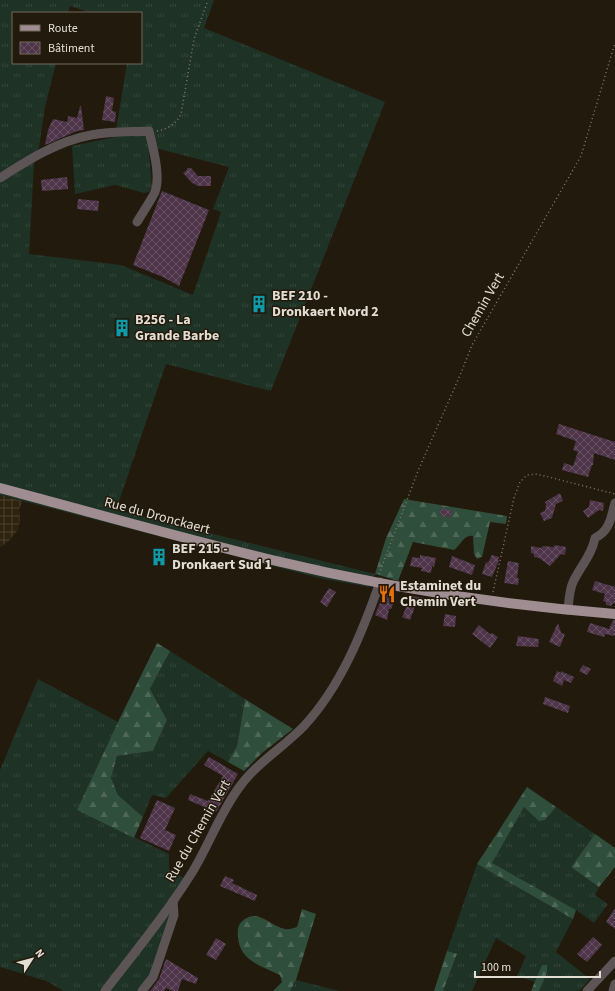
<svg xmlns="http://www.w3.org/2000/svg" width="615" height="991" font-family="'Source Sans 3',sans-serif">
	<style>
		.industrial { fill: url(#industrial-grid) }
		.grass { fill: url(#grass-tufts); fill-rule: evenodd }
		.forest { fill: url(#forest-firs) }
		.building { fill: url(#building-cross-hatch) }
		.lines { fill: none; stroke-linecap: round; stroke-linejoin: round }
		.path { stroke: #80796d; stroke-width: 1.5; stroke-dasharray: 1 3; stroke-linecap: butt }
		.minor { stroke: #5d5456; stroke-width: 9 }
		.major { stroke: #9f8d91; stroke-width: 10 }
		.labels { text-anchor: middle; dominant-baseline: central; stroke-width: 3; stroke-linejoin: round; paint-order: stroke }
		.poi-label { font-size: 14px; font-weight: bold; fill: #e3ddd4; stroke: #221a0c; text-anchor: start }
		.street-label { font-size: 14px; fill: #e3ddd4; stroke: #221a0c }
	</style>
	<defs>
		<pattern id="industrial-grid" width="8" height="8" patternUnits="userSpaceOnUse"><rect width="8" height="8" fill="#2e230e"/><path d="M0 4h8M4 0v8" fill="none" stroke="#4c4230"/></pattern>
		<pattern id="grass-tufts" width="24" height="20" patternUnits="userSpaceOnUse"><rect width="24" height="20" fill="#1e3225"/><path d="M3 7l-1-3M5 7V3M7 7l1-3M15 17l-1-3M17 17v-4M19 17l1-3" fill="none" stroke="#34463a"/></pattern>
		<pattern id="forest-firs" width="22" height="20" patternUnits="userSpaceOnUse"><rect width="22" height="20" fill="#304e3c"/><path d="M5 1l3.5 6h-7zM16 11l3.5 6h-7z" fill="#4e6757"/></pattern>
		<pattern id="building-cross-hatch" width="8" height="8" patternUnits="userSpaceOnUse"><rect width="8" height="8" fill="#4e354a"/><path d="M0 0l8 8M0 8l8-8" fill="none" stroke="#675263"/></pattern>
	</defs>
	<rect width="100%" height="100%" fill="#221a0c"/>
	<path class="industrial" d="M0,495L23,501L19,509L20,520L18,530L8,542L0,547Z"/>
	<g class="grass">
		<path d="M0,0H214L204,28L385,102L271,391L166,364L116,510L375,574L370,587L323,579L0,495ZM70,6L91,13H141V63H127L115,137L72,146L75,194L115,185L144,193L149,192L152,188L149,152L159,149L229,167L213,209L221,212L193,295L121,265L29,254L34,164L39,148L45,107L56,63H13V13H68Z"/>
		<path d="M170,651L245,699L237,746L228,762L208,751L166,798L152,795L143,817L118,795L111,778L117,756L153,751L167,720L150,689Z"/>
		<path d="M38,679L118,722L78,810L169,854V869L189,881L168,922L151,974L138,991H64L46,981L0,967V770Z"/>
		<path d="M524,807L545,820L556,807L595,834L571,867L599,887L595,895L608,904L594,923L576,910L491,863Z"/>
		<path d="M477,864L573,919L556,952L590,979L579,991H539L547,973L542,965L535,982L517,976L526,956L496,938L472,991H443L457,955L447,951Z"/>
		<path d="M296,980L339,991H290Z"/>
	</g>
	<g class="forest">
		<path d="M404,499L507,516L506,524L490,522L482,557L477,559L474,554L473,536C464,534 461,545 454,550L413,542L398,581L375,574L386,538Z"/>
		<path d="M157,643L170,651L150,689L167,720L153,751L117,756L111,778L118,795L143,817L134,838L77,810L118,722Z"/>
		<path d="M245,699L293,729L262,753L244,771L228,762L237,746Z"/>
		<path d="M527,787L556,807L545,820L539,821L524,807L492,863L576,910L573,919L477,864Z"/>
		<path d="M595,834L615,848V867L599,887L571,867Z"/>
		<path d="M302,909L316,914L296,980L290,991H273L282,982L280,975C261,966 238,960 238,935C237,928 239,923 245,919C258,909 272,927 285,929C289,930 293,928 297,927Z"/>
		<path d="M447,951L457,954L443,991H434Z"/>
		<path d="M542,965H547V973L539,991H531Z"/>
	</g>
	<g class="building">
		<path d="M106,96L114,98L112,111L116,112L115,122L102,120Z"/>
		<path d="M80,106H81L84,130L77,131L45,145L48,130L53,119L67,122L68,116L77,118Z"/>
		<path d="M187,168H191L198,176H211V186H198L192,183L183,173L187,170Z"/>
		<path d="M67,177L68,189L42,191L41,180Z"/>
		<path d="M162,191L209,210L179,286L163,277L133,265Z"/>
		<path d="M78,199L99,201L98,211L77,209Z"/>
		<path d="M129,320L127,329L128,335L121,333L117,329L119,323Z"/>
		<path d="M559,424L615,442V460L594,453L593,465H592L588,477L562,470L564,463L573,466L578,452L573,450L576,441L556,434Z"/>
		<path d="M560,493L563,501L556,504L552,518L544,521L540,513L545,511L546,505L545,502Z"/>
		<path d="M590,500L604,503L603,511L599,510L588,518L583,511L589,507Z"/>
		<path d="M441,508L451,510V517L440,516Z"/>
		<path d="M555,545L566,547L565,555L561,554L550,566L539,558L534,557V554L531,553V546L541,548L543,546L554,547Z"/>
		<path d="M420,555L436,558L434,567L432,566L431,573L421,571L422,568L410,566L412,557L420,558Z"/>
		<path d="M492,555L499,557L498,560H499L492,577L482,574L486,562L488,563Z"/>
		<path d="M452,556L475,565L472,575L449,567Z"/>
		<path d="M508,561L519,563L517,578H519L518,585L504,583Z"/>
		<path d="M595,581L615,587V603H613L611,606L606,605V602L603,601L605,594L592,590Z"/>
		<path d="M329,588L336,592L327,607L320,602Z"/>
		<path d="M383,590L392,592L390,603L393,604L391,609H389L387,620L375,615L380,603Z"/>
		<path d="M411,596L424,598L423,605L416,604L410,620L402,617Z"/>
		<path d="M445,614L456,616L455,627L443,626Z"/>
		<path d="M613,620H615V636L605,634L604,637L587,632L590,623L609,629Z"/>
		<path d="M558,623L561,633L565,634L560,647L549,642Z"/>
		<path d="M479,625L490,634L492,633L498,637L490,648L472,634Z"/>
		<path d="M518,636L539,639L538,647L516,646Z"/>
		<path d="M583,665L591,669L587,675L579,671Z"/>
		<path d="M557,671L561,673V671L574,677L571,683L564,680L562,686L553,681Z"/>
		<path d="M545,697L570,706L568,713L543,704Z"/>
		<path d="M209,757L238,774L216,812L188,800L190,794L208,801L223,776L204,765Z"/>
		<path d="M157,800L175,808L165,830L176,835L169,851L140,838Z"/>
		<path d="M225,876L234,880L232,883L257,895L255,901L220,886Z"/>
		<path d="M615,908V929L606,922Z"/>
		<path d="M593,937L602,945L587,962L577,954Z"/>
		<path d="M216,938L226,944L216,960L206,955Z"/>
		<path d="M166,959L198,978L196,984L182,979L178,991H173L166,988L164,991H150L159,979Z"/>
	</g>
	<g class="lines">
		<g class="path">
			<path d="M157,131C168,129 176,124 181,114L194,39L208,0"/>
			<path d="M379,574L418,471L461,373L472,345L581,156L615,43"/>
			<path d="M493,592L514,498L520,482L527,475L537,474L615,494"/>
		</g>
		<g class="minor">
			<path d="M0,178C28,160 58,141 91,135C110,131 130,132 149,131C153,148 161,176 155,192C150,202 143,212 137,222"/>
			<path d="M568,610C569,601 569,591 573,582C580,567 592,555 595,538C610,531 611,517 615,503"/>
			<path d="M105,991C135,952 167,913 193,871C209,844 220,814 238,789C256,763 283,748 304,726C341,686 362,633 380,582"/>
			<path d="M142,991L153,977L158,963L174,915L173,901"/>
			<path d="M587,991L615,961"/>
			<path d="M613,991L615,984"/>
		</g>
		<path class="major" d="M0,488C91,512 181,538 272,560C384,587 500,605 615,614"/>
	</g>
	<defs>
		<g id="building-bare" transform="scale(1.38)"><path d="M-4-6H4V6H1V3H-1V6H-4ZM-2.5-4.3h1.7v1.8h-1.7ZM.8-4.3h1.7v1.8H.8ZM-2.5-1h1.7V.8h-1.7ZM.8-1h1.7V.8H.8Z" fill="#0f9aa8" stroke="#221a0c" stroke-width="2.5" paint-order="stroke"/></g>
		<g id="restaurant-bare" transform="scale(1.38)"><path d="M-5-6h1v4h1v-4h1v4h1v-4h1v5L-1.5 .5V6h-2V.5L-5-1ZM5-6V6H3V1.5H1.5Q1.5-4 5-6Z" fill="#e8710a" stroke="#221a0c" stroke-width="2.5" paint-order="stroke"/></g>
	</defs>
	<g fill-rule="evenodd">
		<use href="#building-bare" x="259" y="304"/>
		<use href="#building-bare" x="122" y="328"/>
		<use href="#building-bare" x="159" y="557"/>
		<use href="#restaurant-bare" x="387" y="594"/>
	</g>
	<g class="labels">
		<g class="poi-label">
			<text x="272" y="296">BEF 210 -<tspan x="272" dy="16">Dronkaert Nord 2</tspan></text>
			<text x="135" y="320">B256 - La<tspan x="135" dy="16">Grande Barbe</tspan></text>
			<text x="172" y="549">BEF 215 -<tspan x="172" dy="16">Dronkaert Sud 1</tspan></text>
			<text x="400" y="586">Estaminet du<tspan x="400" dy="16">Chemin Vert</tspan></text>
		</g>
		<g class="street-label">
			<text transform="translate(483 305) rotate(-60)">Chemin Vert</text>
			<text transform="translate(157 516) rotate(15)">Rue du Dronckaert</text>
			<text transform="translate(198 831) rotate(-60)">Rue du Chemin Vert</text>
		</g>
	</g>
	<rect x="12" y="12" width="130" height="52" fill="#221a0c" stroke="#6f685c"/>
	<rect x="20" y="25" width="20" height="6" fill="#9f8d91" stroke="#6f685c"/>
	<text x="48" y="32" font-size="12" fill="#e3ddd4">Route</text>
	<rect x="20" y="42" width="20" height="12" fill="url(#building-cross-hatch)" stroke="#6f685c"/>
	<text x="48" y="52" font-size="12" fill="#e3ddd4">Bâtiment</text>
	<g transform="translate(32 959) rotate(54)" stroke="#221a0c" stroke-width="3" paint-order="stroke">
	<path d="M0-3L7 15L0 10L-7 15Z" fill="#e3ddd4"/>
	<text y="-6" font-size="11" font-weight="bold" text-anchor="middle" fill="#e3ddd4">N</text>
	</g>
	<path d="M475 971v6h125v-6" fill="none" stroke="#e3ddd4" stroke-width="2"/>
	<text x="481" y="971" font-size="12" fill="#e3ddd4" stroke="#221a0c" stroke-width="3" paint-order="stroke">100 m</text>
</svg>
